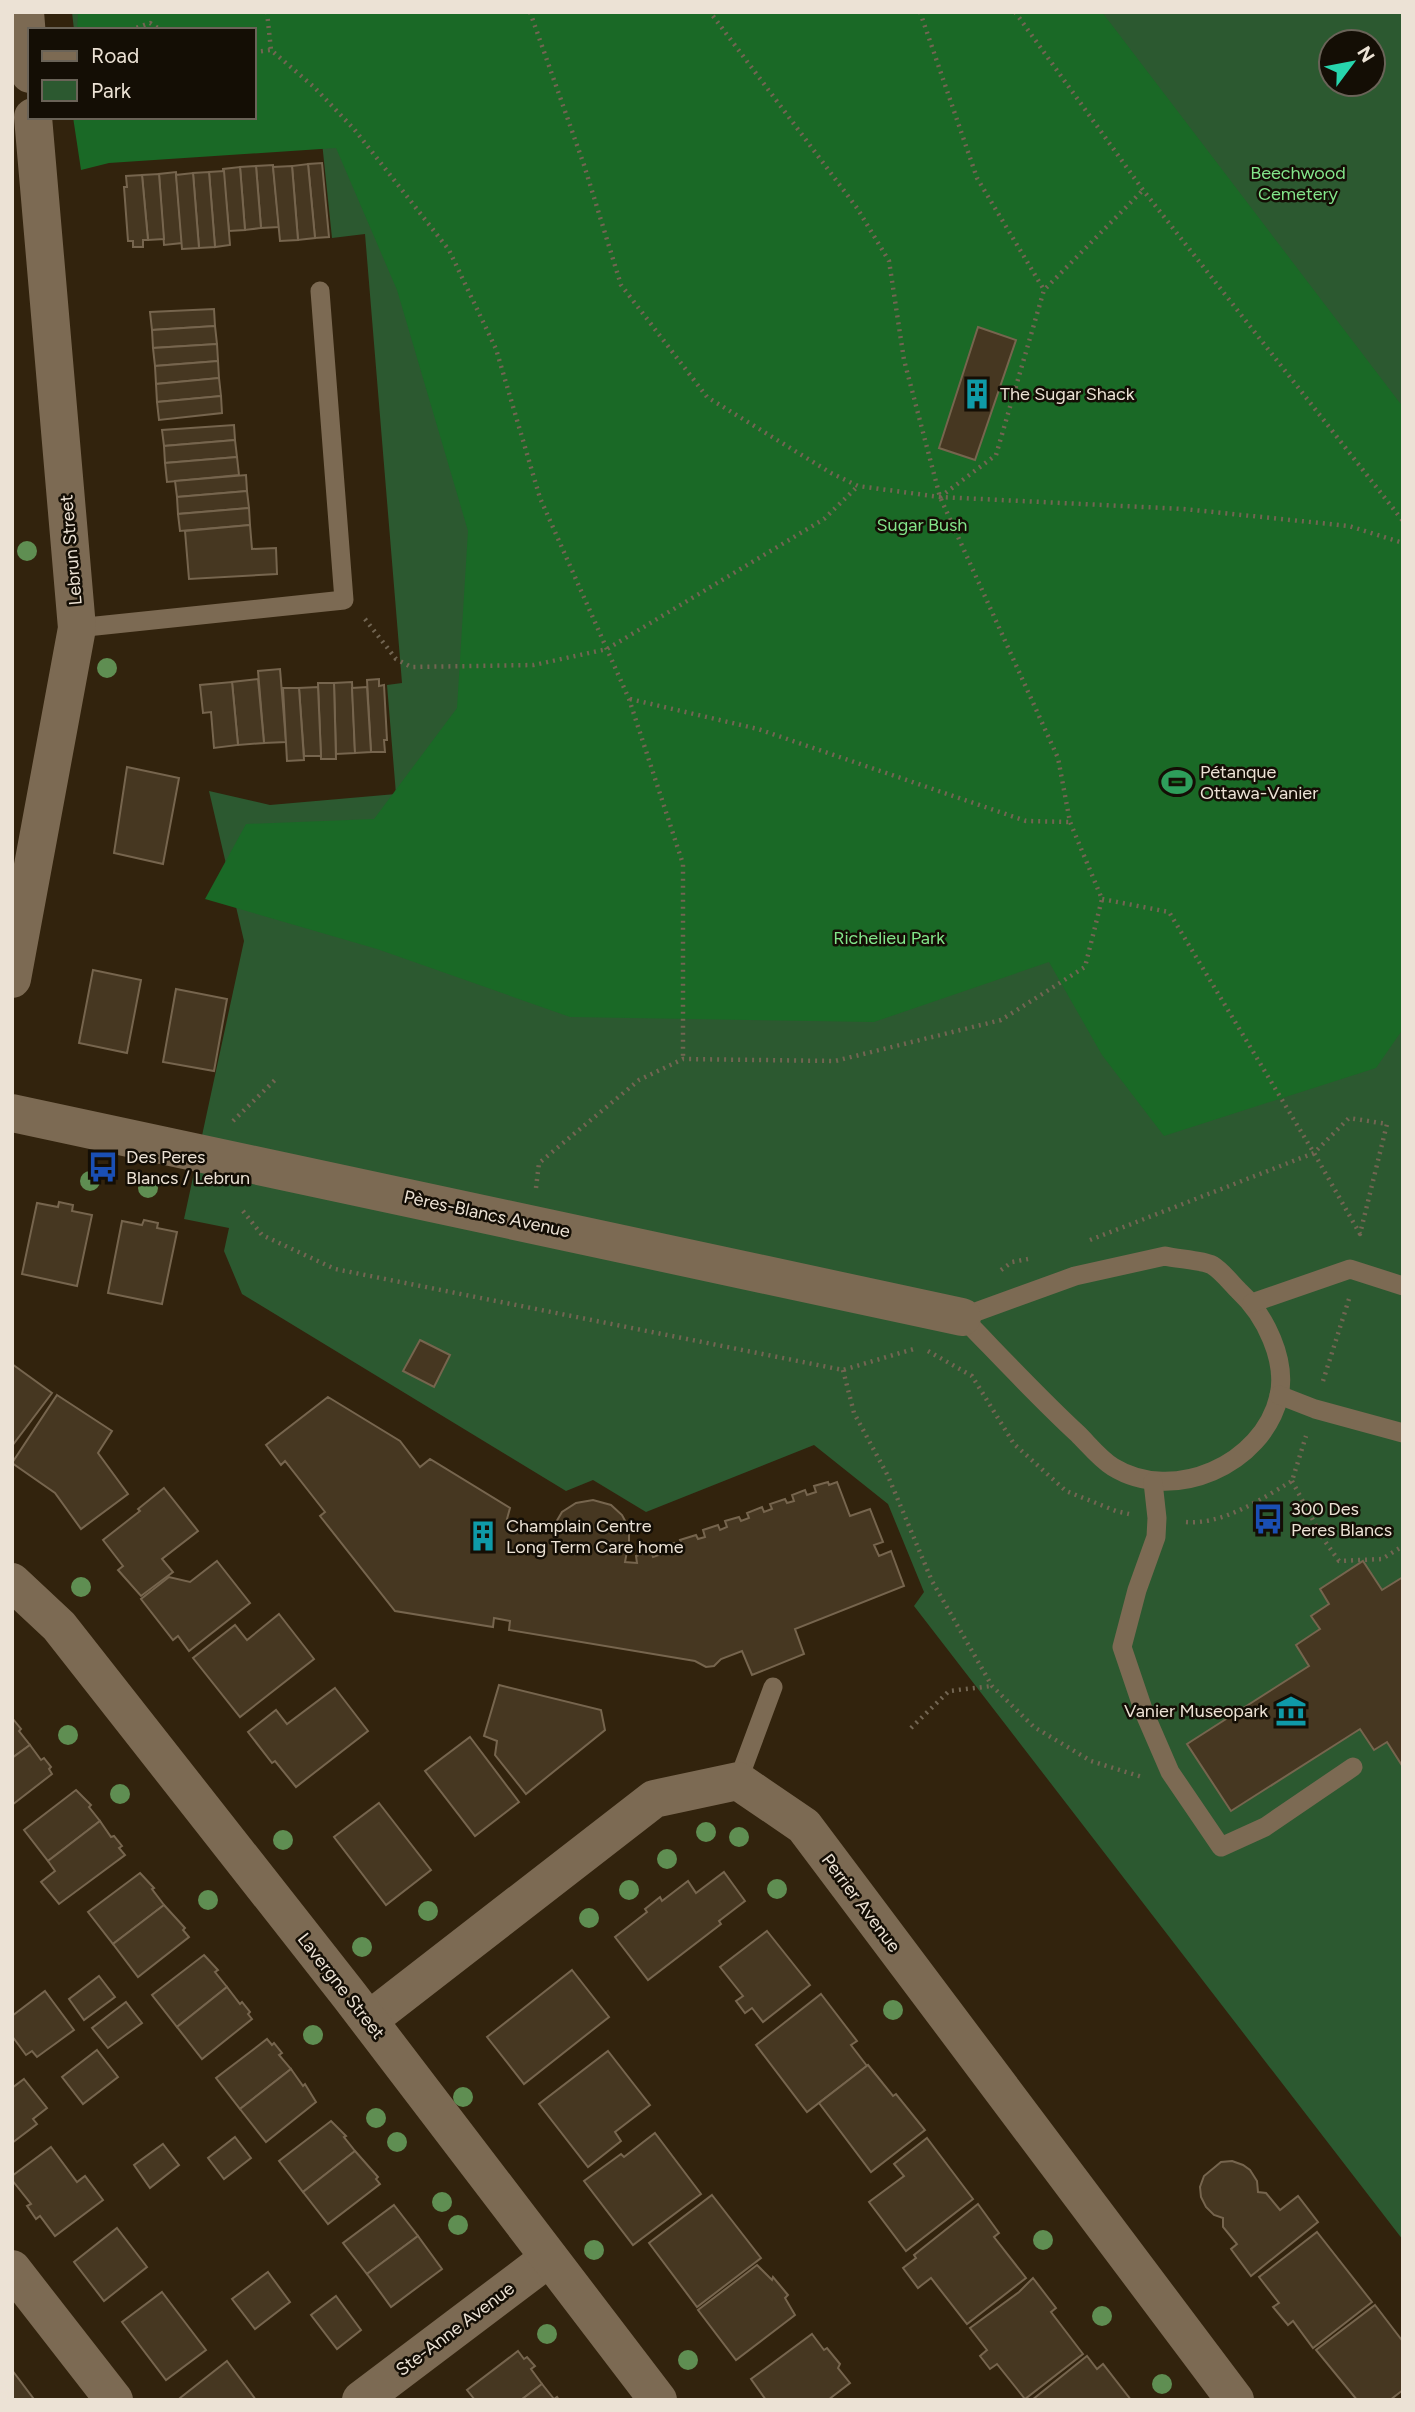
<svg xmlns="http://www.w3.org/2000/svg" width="1415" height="2412" font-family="Figtree,sans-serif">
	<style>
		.green { fill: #2c5930; fill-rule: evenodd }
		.forest { fill: #1a6926 }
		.building { fill: #463721; stroke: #76654e; stroke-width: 2 }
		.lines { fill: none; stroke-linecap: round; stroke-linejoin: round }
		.path { stroke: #726552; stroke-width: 4.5; stroke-dasharray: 2 5; stroke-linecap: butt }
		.lane { stroke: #7c6a53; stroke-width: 19 }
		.street { stroke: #7c6a53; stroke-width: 38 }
		.secondary { stroke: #7c6a53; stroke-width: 38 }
		.tree { fill: #5f8e52 }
		.labels { text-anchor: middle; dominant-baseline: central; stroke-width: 5; stroke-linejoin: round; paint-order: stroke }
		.park-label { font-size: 18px; fill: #83e58a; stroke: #140e05 }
		.poi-label { font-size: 18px; fill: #ece2d5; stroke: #140e05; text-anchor: start }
		.street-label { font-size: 18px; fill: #ece2d5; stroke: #140e05 }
	</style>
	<rect width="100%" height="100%" fill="#32230d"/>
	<path class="green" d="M72,12H1403V2240L914,1606L924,1592L888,1504L814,1445L646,1512L593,1480L566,1491L242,1294L224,1251L229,1228L184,1219L244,941L209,791L270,805L396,794L387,685L402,683L365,234L332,238L320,123L254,117V30H74ZM1331,42H1373V84H1331Z"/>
	<path class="forest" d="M78,12H1102L1403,407V1029L1376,1068L1164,1136L1102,1055L1049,962L874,1022L570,1017L377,949L205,899L246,824L374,819L457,708L468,531L397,290L336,148L109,163L81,170L73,117H254V30H77Z"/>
	<g class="building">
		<path d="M322,163L329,237L315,238L308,164Z"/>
		<path d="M308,164L315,238L298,240L292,166Z"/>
		<path d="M273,165L279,227L261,228L256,166Z"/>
		<path d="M256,166L261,228L245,230L240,167Z"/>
		<path d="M292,166L298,240L280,241L273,167Z"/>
		<path d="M240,167L245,230L229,231L223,169Z"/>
		<path d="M224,171L230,245L215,247L209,172Z"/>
		<path d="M176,172L182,243L164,245L159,174Z"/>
		<path d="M209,172L215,247L199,248L193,173Z"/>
		<path d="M193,173L199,248L182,249L176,175Z"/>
		<path d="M159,174L164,239L148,240L142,175Z"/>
		<path d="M142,175L148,240H143V247H133V241H128L124,187H127L126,176Z"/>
		<path d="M214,309L215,326L152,330L150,312Z"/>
		<path d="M215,326L217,344L153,348L152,330Z"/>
		<path d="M978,327L1016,340L975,460L939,448Z"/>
		<path d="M217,344L218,361L155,366L153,348Z"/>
		<path d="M218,361L219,378L156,384L155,366Z"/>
		<path d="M219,378L221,396L157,402L156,384Z"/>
		<path d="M221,396L222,413L159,420L157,402Z"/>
		<path d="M234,425L235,440L164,446L162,430Z"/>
		<path d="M235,440L237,457L165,463L164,446Z"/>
		<path d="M237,457L239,475L167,482L165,463Z"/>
		<path d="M246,475L247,491L177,497L175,481Z"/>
		<path d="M247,491L249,508L178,514L177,497Z"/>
		<path d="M249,508L250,525L180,531L178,514Z"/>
		<path d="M250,525L252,549L276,548L277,574L189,579L185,531Z"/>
		<path d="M280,669L286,742L264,743L258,671Z"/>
		<path d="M258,679L264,743L238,745L232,682Z"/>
		<path d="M379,679V686L384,685L387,740H384L385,752H371L367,680Z"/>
		<path d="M232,682L238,745L214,748L211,712L203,713L200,685Z"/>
		<path d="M352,682L355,753L336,754L334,683Z"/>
		<path d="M318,683H334L336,759H321Z"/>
		<path d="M318,687L321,756H304L299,688Z"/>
		<path d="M367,687L371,752L355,753L352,688Z"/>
		<path d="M283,688H299L304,760L287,761Z"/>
		<path d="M127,767L179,778L163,864L114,853Z"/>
		<path d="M93,970L141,980L127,1053L79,1043Z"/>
		<path d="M176,989L227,999L214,1071L163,1062Z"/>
		<path d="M59,1202L73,1205L72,1211L92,1215L77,1286L22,1274L37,1203L58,1207Z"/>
		<path d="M144,1220L158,1223L157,1228L177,1232L162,1304L108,1293L122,1221L142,1225Z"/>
		<path d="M420,1340L450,1355L434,1387L403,1371Z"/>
		<path d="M12,1364L52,1393L12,1446Z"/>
		<path d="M57,1395L112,1431L98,1453L128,1494L81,1529L55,1493L12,1463Z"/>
		<path d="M328,1397L400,1441L420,1467L430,1459L510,1508L507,1519L552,1529L562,1512L576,1503L593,1500L611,1505L622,1515L629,1528V1541L625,1562L637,1563L636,1556L651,1551L653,1557L659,1555L656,1549L674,1543L675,1548L682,1545L680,1540L696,1535L698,1539L705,1537L703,1530L718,1525L720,1530L727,1527L725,1521L739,1517L741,1521L749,1518L747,1513L762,1507L764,1512L772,1509L770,1504L785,1499L787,1503L794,1501L792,1495L805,1490L807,1495L816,1492L814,1486L828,1482L829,1485L837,1482L850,1516L870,1509L883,1542L874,1545L879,1556L891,1551L904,1586L795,1629L804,1654L752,1675L742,1651L721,1659L714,1666L706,1667L695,1661L509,1630L510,1621L494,1618L493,1627L395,1611L320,1516L325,1512L285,1461L281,1465L266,1445Z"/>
		<path d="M164,1488L198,1531L162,1559L173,1572L141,1596L118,1570L123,1566L103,1540L140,1511L138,1509Z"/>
		<path d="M217,1561L250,1603L189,1651L178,1636L173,1640L141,1599L169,1577L190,1582Z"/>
		<path d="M1363,1561L1382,1590L1403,1577V1767L1387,1742L1374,1750L1360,1729L1231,1811L1187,1744L1309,1666L1296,1645L1320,1629L1311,1616L1329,1604L1320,1589Z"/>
		<path d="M279,1614L314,1659L240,1717L193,1658L235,1625L247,1640Z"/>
		<path d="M499,1685L601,1710L605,1730L526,1794L495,1755L497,1741L484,1736Z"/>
		<path d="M335,1688L368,1731L296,1787L275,1761L272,1763L248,1732L276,1710L287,1724Z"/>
		<path d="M13,1719L21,1729L19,1731L30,1745L12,1758Z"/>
		<path d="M470,1737L519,1802L475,1836L425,1771Z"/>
		<path d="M30,1745L41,1760L44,1758L51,1767L49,1769L52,1774L12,1805V1758Z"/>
		<path d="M76,1790L91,1805L89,1807L100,1821L48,1861L24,1830Z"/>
		<path d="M379,1803L431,1870L386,1905L334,1837Z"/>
		<path d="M100,1821L111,1837L114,1836L122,1846L119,1848L125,1855L59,1904L41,1882L55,1871L48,1861Z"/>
		<path d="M724,1872L745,1901L719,1921L721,1924L648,1980L615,1937L647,1912L645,1909L660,1897L662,1901L688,1881L696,1893Z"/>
		<path d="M140,1873L154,1888L152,1889L164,1905L113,1944L88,1912Z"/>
		<path d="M164,1905L185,1928L183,1930L189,1937L138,1977L113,1944Z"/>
		<path d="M767,1931L810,1985L763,2022L752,2008L745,2013L736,2001L743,1996L720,1967Z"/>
		<path d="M204,1955L218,1970L215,1972L227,1987L177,2027L152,1995Z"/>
		<path d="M572,1970L609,2017L524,2084L487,2037Z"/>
		<path d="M99,1976L115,1997L84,2020L69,1999Z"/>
		<path d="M227,1987L240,2004L242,2002L250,2012L248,2014L252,2019L202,2059L177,2027Z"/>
		<path d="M45,1991L74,2030L37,2057L32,2051L26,2055L12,2036V2016Z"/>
		<path d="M821,1994L857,2041L851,2045L867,2066L807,2112L756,2045Z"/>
		<path d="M126,2002L142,2023L108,2048L92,2028Z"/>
		<path d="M267,2039L272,2045L274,2043L282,2053L279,2055L291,2069L240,2109L216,2078Z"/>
		<path d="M97,2050L118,2077L83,2104L62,2077Z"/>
		<path d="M608,2051L650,2105L615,2132L621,2141L588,2167L539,2104Z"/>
		<path d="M868,2065L893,2096L896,2094L925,2130L871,2172L819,2103Z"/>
		<path d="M291,2069L303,2086L305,2084L316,2102L266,2142L240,2109Z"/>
		<path d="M24,2079L47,2108L33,2119L37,2124L12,2143V2088Z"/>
		<path d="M331,2121L346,2136L344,2137L355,2151L303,2192L279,2161Z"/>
		<path d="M655,2133L701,2194L633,2245L584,2181L621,2154L624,2157Z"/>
		<path d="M235,2137L251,2158L224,2179L208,2158Z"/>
		<path d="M927,2138L973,2199L906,2251L869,2202L904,2176L894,2164Z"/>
		<path d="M163,2144L179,2165L150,2188L134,2165Z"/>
		<path d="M51,2147L77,2182L85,2176L103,2200L55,2236L40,2216L36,2219L27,2206L31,2204L12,2180V2176Z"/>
		<path d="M355,2151L378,2177L376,2179L380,2184L328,2224L303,2192Z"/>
		<path d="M1232,2161L1243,2165L1250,2170L1257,2181L1258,2192L1266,2193L1280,2210L1298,2196L1318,2222L1251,2276L1231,2249L1237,2244L1223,2227V2218L1214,2215L1206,2207L1201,2197L1200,2187L1204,2176L1221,2162Z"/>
		<path d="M712,2195L761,2258L697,2307L649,2243Z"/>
		<path d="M978,2204L999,2233L994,2237L1026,2278L967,2324L931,2278L918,2288L903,2268L916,2258L914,2255Z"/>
		<path d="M394,2205L418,2236L367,2274L343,2243Z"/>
		<path d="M117,2228L147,2267L104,2301L74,2262Z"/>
		<path d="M1317,2232L1372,2302L1313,2348L1293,2321L1288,2325L1273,2307L1279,2303L1259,2277Z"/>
		<path d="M418,2236L442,2269L391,2307L367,2274Z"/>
		<path d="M757,2265L772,2280L773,2277L788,2295L785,2298L795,2315L736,2360L698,2310Z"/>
		<path d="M268,2272L290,2302L255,2329L232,2299Z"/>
		<path d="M1033,2278L1056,2308L1051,2312L1083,2354L1025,2399L997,2364L990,2369L980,2356L987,2350L970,2328L1019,2292Z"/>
		<path d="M162,2292L206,2350L166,2380L122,2322Z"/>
		<path d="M336,2296L361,2330L337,2349L311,2315Z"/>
		<path d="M1375,2305L1401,2339L1403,2337V2390L1390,2400H1357L1316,2350Z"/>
		<path d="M812,2334L824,2350L827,2348L840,2364L838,2368L850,2383L828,2400H766L751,2379Z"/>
		<path d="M518,2351L524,2359L527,2357L535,2366L531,2369L542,2384L521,2400H475L467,2390Z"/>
		<path d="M1087,2356L1097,2369L1103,2364L1131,2400H1032Z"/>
		<path d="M227,2361L256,2400H181L180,2398Z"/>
		<path d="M12,2370L33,2398L31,2400H12Z"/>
		<path d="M542,2384L554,2399L557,2397L559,2400H521Z"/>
	</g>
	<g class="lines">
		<g class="path">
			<path d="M267,12L271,50L314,87L354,129L449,250L496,349L540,498L629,699L683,864V1059"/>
			<path d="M530,12L584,165L621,285L707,397L831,473L858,486L940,497L1184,509L1349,526L1403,543"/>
			<path d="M920,12L977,178L1044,290"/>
			<path d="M1015,12L1143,190L1403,521"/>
			<path d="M130,30L150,23L161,30"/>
			<path d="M254,52L271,50"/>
			<path d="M940,497L996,455L1044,290L1143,190"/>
			<path d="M365,619L396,659L411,667L534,665L607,649L824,519L858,486"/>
			<path d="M630,699L758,729L1026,821L1070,822"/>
			<path d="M233,1121L275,1080"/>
			<path d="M536,1188L539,1163L639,1080L683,1059L835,1061L1001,1020L1085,967L1102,899L1070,822L1058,758L940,497L904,360L889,261L857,208L710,12"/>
			<path d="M243,1211L262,1235L335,1269L843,1370L917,1348"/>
			<path d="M1090,1240L1314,1153L1349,1118L1387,1124L1360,1234L1314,1153L1169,912L1102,899"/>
			<path d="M1001,1270L1012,1262L1028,1259"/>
			<path d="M928,1351L972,1376L1014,1444L1066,1491L1116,1511L1129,1514"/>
			<path d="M843,1370L854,1413L888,1476L932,1581L992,1686L1034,1727L1091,1761L1142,1777"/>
			<path d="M1323,1381L1349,1299"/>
			<path d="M1292,1481L1322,1537L1339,1561L1382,1559L1403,1546"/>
			<path d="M1186,1522C1223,1525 1261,1499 1292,1481L1306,1436"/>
			<path d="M911,1728L949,1691L992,1686"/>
		</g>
		<g class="lane">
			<path d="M77,628L344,600L320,291"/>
			<path d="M1165,1256C1177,1259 1202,1260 1212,1265C1222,1271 1231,1283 1239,1291C1265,1315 1287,1360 1279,1396C1263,1465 1173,1504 1113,1467C1100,1459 1089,1445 1078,1434C1038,1397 1000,1356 962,1317L1075,1276Z"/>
			<path d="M1252,1303L1350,1269L1403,1286"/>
			<path d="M1279,1395L1315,1409L1403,1433"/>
			<path d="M1153,1482L1157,1518L1156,1537L1137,1590L1122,1647L1144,1712L1170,1772L1221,1847L1265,1827L1353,1767"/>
			<path d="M738,1781L773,1687"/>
		</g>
		<g class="street">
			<path d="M25,12L30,74"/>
			<path d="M12,979L77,628L33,117"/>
			<path d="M12,1113L962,1317"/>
			<path d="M369,2020L654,1799L738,1781L804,1826L1235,2400"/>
			<path d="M12,2269L114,2400"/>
			<path d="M361,2400L549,2258"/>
		</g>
		<path class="secondary" d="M12,1582L59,1626L349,1995L658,2400"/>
	</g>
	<g class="tree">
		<circle cx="27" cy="551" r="10"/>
		<circle cx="107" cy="668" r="10"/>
		<circle cx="90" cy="1181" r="10"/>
		<circle cx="148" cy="1188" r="10"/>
		<circle cx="81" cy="1587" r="10"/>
		<circle cx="68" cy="1735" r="10"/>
		<circle cx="120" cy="1794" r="10"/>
		<circle cx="706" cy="1832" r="10"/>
		<circle cx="739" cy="1837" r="10"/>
		<circle cx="283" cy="1840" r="10"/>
		<circle cx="667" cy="1859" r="10"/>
		<circle cx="777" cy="1889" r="10"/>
		<circle cx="629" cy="1890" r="10"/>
		<circle cx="208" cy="1900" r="10"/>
		<circle cx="428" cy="1911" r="10"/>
		<circle cx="589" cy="1918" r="10"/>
		<circle cx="362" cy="1947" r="10"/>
		<circle cx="893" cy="2010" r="10"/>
		<circle cx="313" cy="2035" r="10"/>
		<circle cx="463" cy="2097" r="10"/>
		<circle cx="376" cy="2118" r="10"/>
		<circle cx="397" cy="2142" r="10"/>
		<circle cx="442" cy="2202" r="10"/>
		<circle cx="458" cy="2225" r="10"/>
		<circle cx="1043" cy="2240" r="10"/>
		<circle cx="594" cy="2250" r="10"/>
		<circle cx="1102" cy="2316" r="10"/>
		<circle cx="547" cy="2334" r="10"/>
		<circle cx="688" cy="2360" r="10"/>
		<circle cx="1162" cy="2384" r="10"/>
	</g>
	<defs>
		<g id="building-bare" transform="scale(2.415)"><path d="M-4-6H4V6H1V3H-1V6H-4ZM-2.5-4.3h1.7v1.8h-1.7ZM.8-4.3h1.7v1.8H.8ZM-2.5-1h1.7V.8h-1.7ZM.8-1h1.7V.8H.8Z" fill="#0f9aa8" stroke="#140e05" stroke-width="2.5" paint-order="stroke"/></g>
		<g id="stadium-bare" transform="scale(2.415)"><path d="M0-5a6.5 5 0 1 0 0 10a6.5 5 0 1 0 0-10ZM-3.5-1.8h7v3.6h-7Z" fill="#2e9e5b" stroke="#140e05" stroke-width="2.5" paint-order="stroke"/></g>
		<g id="bus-bare" transform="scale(2.415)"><path d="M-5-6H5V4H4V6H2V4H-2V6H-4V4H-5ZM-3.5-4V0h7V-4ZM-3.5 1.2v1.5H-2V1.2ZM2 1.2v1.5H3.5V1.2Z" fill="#1a4fb4" stroke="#140e05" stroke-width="2.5" paint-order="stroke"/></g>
		<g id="museum-bare" transform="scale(2.415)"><path d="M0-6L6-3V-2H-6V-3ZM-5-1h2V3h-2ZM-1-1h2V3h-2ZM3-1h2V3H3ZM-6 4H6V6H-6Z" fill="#0f9aa8" stroke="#140e05" stroke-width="2.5" paint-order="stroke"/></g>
	</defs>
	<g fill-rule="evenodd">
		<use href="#building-bare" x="977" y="394"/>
		<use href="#stadium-bare" x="1177" y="782"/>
		<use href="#bus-bare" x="103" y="1167"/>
		<use href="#bus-bare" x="1268" y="1519"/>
		<use href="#building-bare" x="483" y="1536"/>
		<use href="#museum-bare" x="1291" y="1711"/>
	</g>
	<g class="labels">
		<g class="park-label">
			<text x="1298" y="173">Beechwood<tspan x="1298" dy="21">Cemetery</tspan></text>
			<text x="922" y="525">Sugar Bush</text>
			<text x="889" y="938">Richelieu Park</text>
		</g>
		<g class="poi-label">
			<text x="1000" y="394">The Sugar Shack</text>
			<text x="1200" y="772">Pétanque<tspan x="1200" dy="21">Ottawa-Vanier</tspan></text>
			<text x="126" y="1157">Des Peres<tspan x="126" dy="21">Blancs / Lebrun</tspan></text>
			<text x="1291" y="1509">300 Des<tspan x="1291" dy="21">Peres Blancs</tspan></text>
			<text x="506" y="1526">Champlain Centre<tspan x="506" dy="21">Long Term Care home</tspan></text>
			<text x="1268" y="1711" text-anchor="end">Vanier Museopark</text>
		</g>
		<g class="street-label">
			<text transform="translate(71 550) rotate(-95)">Lebrun Street</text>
			<text transform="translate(487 1214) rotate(12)">Pères-Blancs Avenue</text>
			<text transform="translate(861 1903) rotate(53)">Perrier Avenue</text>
			<text transform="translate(341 1986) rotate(52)">Lavergne Street</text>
			<text transform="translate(455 2329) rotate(-37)">Ste-Anne Avenue</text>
		</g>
	</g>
	<rect width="1415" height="2412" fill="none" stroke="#ece2d5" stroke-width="28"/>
	<rect x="28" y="28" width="228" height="91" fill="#140e05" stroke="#6a6358" stroke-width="2"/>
	<rect x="42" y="51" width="35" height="10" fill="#7c6a53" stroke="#6a6358" stroke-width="2"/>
	<text x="91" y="63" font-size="21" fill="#ece2d5">Road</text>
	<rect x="42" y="80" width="35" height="21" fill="#2c5930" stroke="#6a6358" stroke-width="2"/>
	<text x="91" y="98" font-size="21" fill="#ece2d5">Park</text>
	<g transform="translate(1352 63) rotate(58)"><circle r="33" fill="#140e05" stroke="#6a6358" stroke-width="2"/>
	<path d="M0-5L12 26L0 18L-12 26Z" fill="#27d5ad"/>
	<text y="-10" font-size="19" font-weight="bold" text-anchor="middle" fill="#ece2d5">N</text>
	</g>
</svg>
